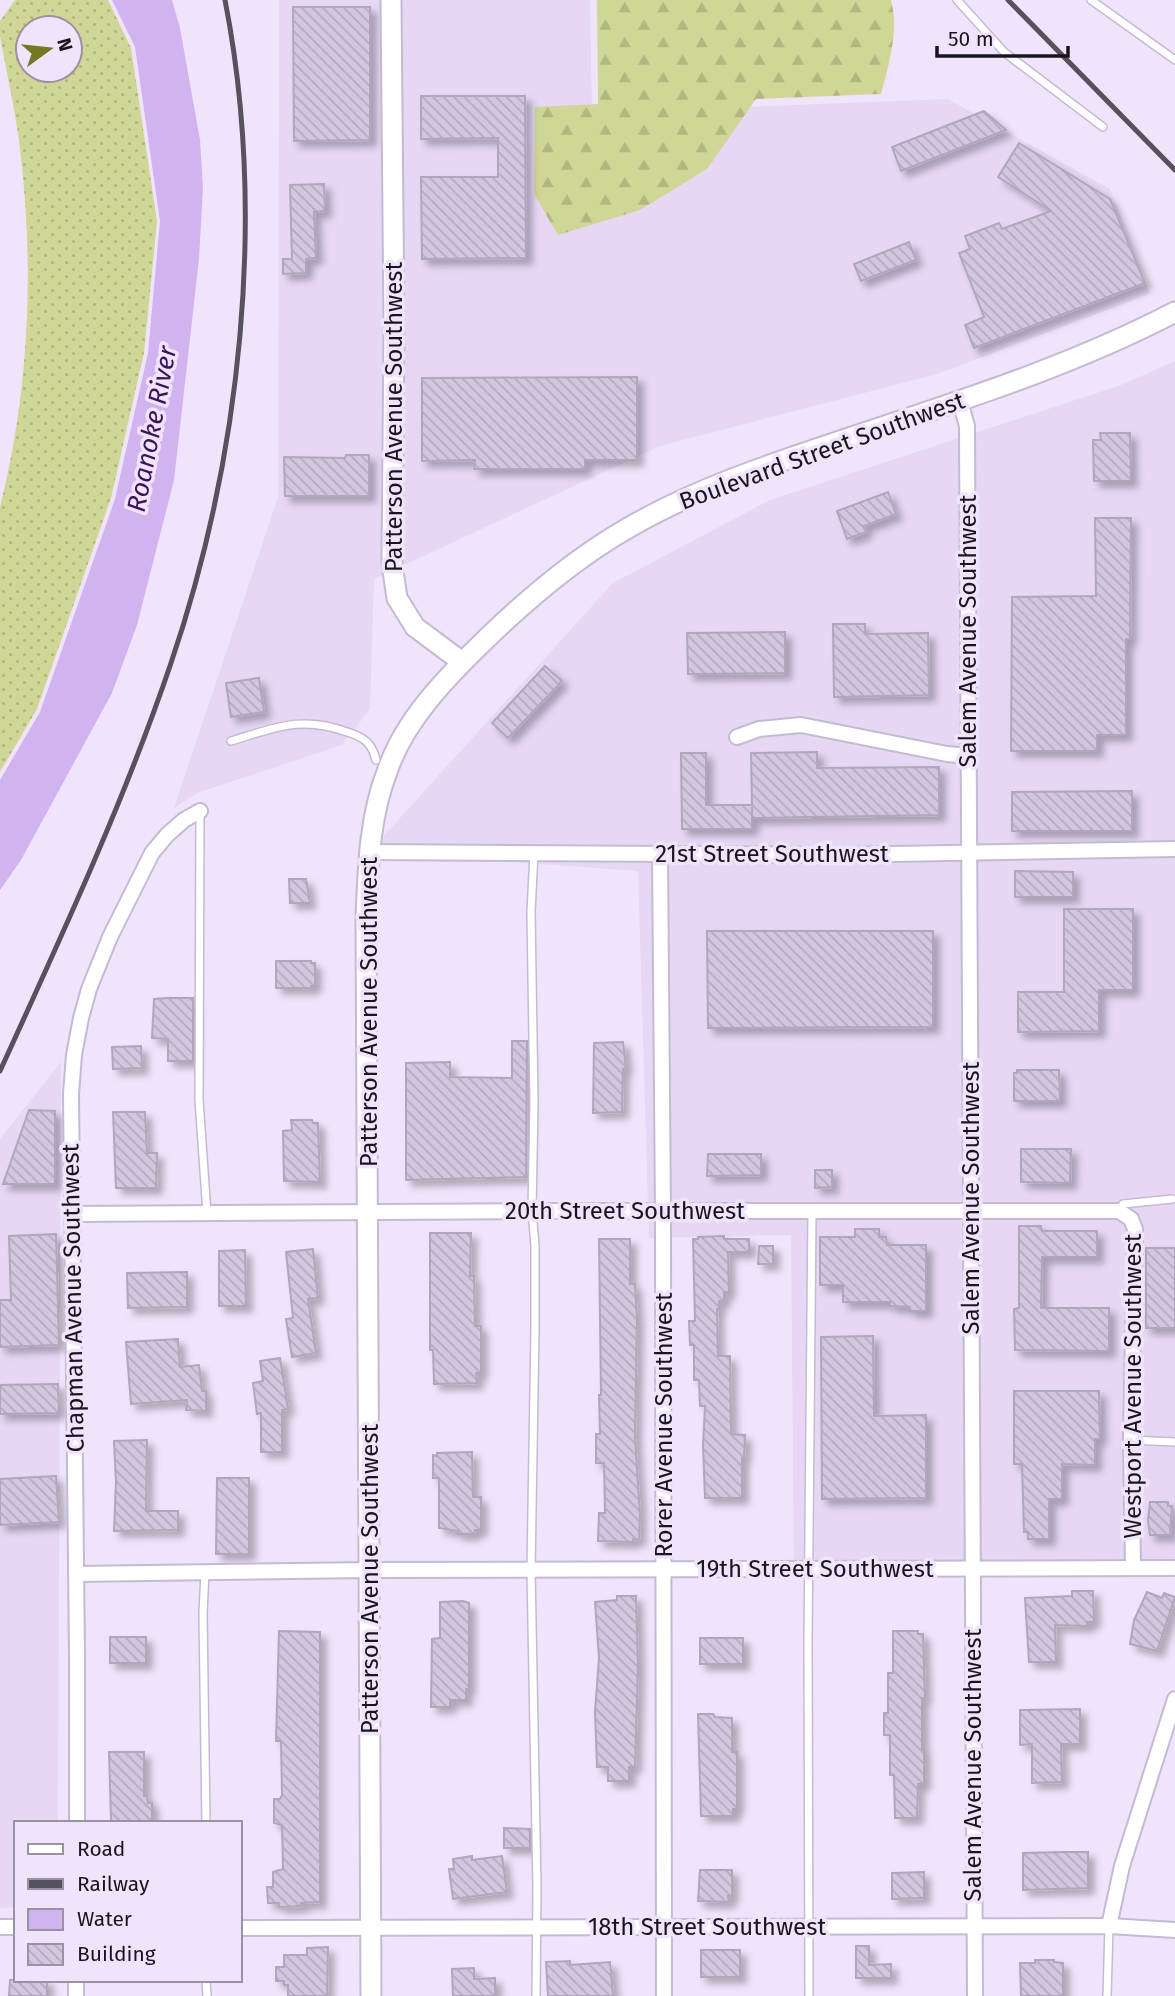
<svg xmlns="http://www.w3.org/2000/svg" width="1175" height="1996" font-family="'Fira Sans',sans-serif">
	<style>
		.built { fill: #e6d7f5 }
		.grass { fill: url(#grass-dots); fill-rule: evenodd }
		.forest { fill: url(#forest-firs) }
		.water { fill: #d1b3ef }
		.building { fill: url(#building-back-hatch); stroke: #b1a6bc; stroke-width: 2; filter: url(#shadow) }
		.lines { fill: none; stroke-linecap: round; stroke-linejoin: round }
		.lane-casing { stroke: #c5bad1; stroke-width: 10 }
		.street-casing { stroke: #c5bad1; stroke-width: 18 }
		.secondary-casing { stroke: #c5bad1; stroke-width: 23 }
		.lane { stroke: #fff; stroke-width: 7 }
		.street { stroke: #fff; stroke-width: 14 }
		.secondary { stroke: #fff; stroke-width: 19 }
		.rail { stroke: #57515e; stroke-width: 5 }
		.labels { text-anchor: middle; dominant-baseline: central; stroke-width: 7; stroke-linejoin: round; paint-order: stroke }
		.street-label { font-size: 24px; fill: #19151d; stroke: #f0e4fc }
		.water-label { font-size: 26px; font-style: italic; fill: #3b1358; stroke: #f0e4fc }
	</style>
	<defs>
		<pattern id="grass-dots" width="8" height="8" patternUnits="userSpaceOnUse" patternTransform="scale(1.75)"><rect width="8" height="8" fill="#d0d695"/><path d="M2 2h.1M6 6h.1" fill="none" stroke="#b2b780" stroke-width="1.8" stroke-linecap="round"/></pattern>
		<pattern id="forest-firs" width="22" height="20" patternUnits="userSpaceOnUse" patternTransform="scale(1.75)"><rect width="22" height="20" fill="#d0d695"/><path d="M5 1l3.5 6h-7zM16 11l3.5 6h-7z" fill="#b2b780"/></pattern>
		<pattern id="building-back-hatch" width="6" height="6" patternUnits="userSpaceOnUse" patternTransform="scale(1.75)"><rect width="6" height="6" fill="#d2c7de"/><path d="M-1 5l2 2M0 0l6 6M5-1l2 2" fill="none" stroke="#b4aabe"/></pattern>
		<filter id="shadow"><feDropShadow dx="6" dy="6" stdDeviation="3.5" flood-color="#0004"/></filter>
	</defs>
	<rect width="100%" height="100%" fill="#f0e4fc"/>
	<g class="built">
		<path d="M279,0H590L592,113L948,99L1110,189L1150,294L937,374L660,446L374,579L370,709L342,745L197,793L174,808L278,497Z"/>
		<path d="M1175,361V1576L794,1577L791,1235L649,1238L638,871L369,852L613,583L770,500L1121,385Z"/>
		<path d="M61,1062L58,1823H16V1907L0,1908V1139Z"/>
	</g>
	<path class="grass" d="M15,0H108L131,48L157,221L144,353L111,498L37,709L0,772V507C29,392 34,274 21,157C17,117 7,76 0,36V21ZM28,28H70V70H28Z"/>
	<path class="forest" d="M597,0H891C899,31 889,64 881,94L756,99L707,169L640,210L558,235L534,194L535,107L598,104Z"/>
	<path class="water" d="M112,0H172L180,28L200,140L203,188L199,259L174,480L137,625L112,693L21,860L0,890V780L40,712L115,499L148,353L160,221L135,47Z"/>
	<g class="building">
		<path d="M293,7H370V140L294,141Z"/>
		<path d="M421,96H525L526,258L422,259L421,177H498V138L421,139Z"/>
		<path d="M984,111L1006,130L901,171L892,147Z"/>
		<path d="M1019,143L1110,199L1145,283L974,348L965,325L984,317L959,253L970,249L965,236L999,223L1002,229L1051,211L998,177Z"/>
		<path d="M324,184L325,211L314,212L316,258L306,259V273L283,274V259H292L290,185Z"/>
		<path d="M909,242L916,260L861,281L854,264Z"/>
		<path d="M637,377V460H585V469H474L475,460L422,461V378Z"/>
		<path d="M1100,433H1130L1131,481H1094L1093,440H1101Z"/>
		<path d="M346,455H369V496H285L284,457L345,458Z"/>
		<path d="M888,492L896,514L864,526L866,532L847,539L837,511Z"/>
		<path d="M1095,518H1131L1130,639H1126V735H1097V751H1011L1012,597L1096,596Z"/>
		<path d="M833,624H865V634L928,633L929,695L834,697Z"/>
		<path d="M785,632V673L688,674L687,633Z"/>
		<path d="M545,666L562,681L508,738L492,723Z"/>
		<path d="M259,678L264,712L231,717L226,683Z"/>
		<path d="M817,752V768L939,767V815L752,818V807V829H682L681,753H706V805H752L751,753Z"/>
		<path d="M1132,791V831H1012V792Z"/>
		<path d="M1015,871L1073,872V897H1015Z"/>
		<path d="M289,879H306L310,903H290Z"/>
		<path d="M1064,909H1133V990H1099V1031L1018,1032V992H1064Z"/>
		<path d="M707,931H933V1027L708,1028Z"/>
		<path d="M276,961H311V963H315V986H311V988H276Z"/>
		<path d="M167,998H193V1061H168V1039L152,1038L154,999Z"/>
		<path d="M512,1041H527L526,1177L406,1180V1063L450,1062V1077L512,1078Z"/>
		<path d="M623,1042L626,1068L623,1069L622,1112L593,1113L594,1043Z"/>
		<path d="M141,1046L142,1068L113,1069L112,1047Z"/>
		<path d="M1017,1070H1059L1060,1101H1014V1073H1017Z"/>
		<path d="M29,1110L55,1111V1184H3Z"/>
		<path d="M113,1112H145L147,1153H157L156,1188H116Z"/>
		<path d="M291,1120H312L313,1123H318L320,1182L284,1181L283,1131L292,1130Z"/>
		<path d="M1021,1149H1071L1070,1183L1021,1182Z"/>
		<path d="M708,1154H761V1175L707,1176Z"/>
		<path d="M815,1170H832V1187L815,1188Z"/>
		<path d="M1019,1226H1041L1042,1231H1097V1257H1042L1041,1308H1109V1351L1015,1350L1014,1309L1019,1308Z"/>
		<path d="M855,1229H879V1237H886L887,1245H926V1311H910V1307L890,1306V1302H843V1285H820V1237H855Z"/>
		<path d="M430,1233H471L470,1276H474L475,1326H481V1373H476L477,1383L434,1384L433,1350H430Z"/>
		<path d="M56,1234L59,1345L0,1347V1300H11L9,1236Z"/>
		<path d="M724,1236V1239H749V1252H728L729,1292H724V1301H719V1309H717L718,1356H730L731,1434L745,1435L744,1458H742V1498H705L703,1445L705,1406H700L699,1380H694V1345H690L689,1321H695L693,1239H698V1237Z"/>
		<path d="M599,1239H630V1284H635L637,1319L635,1437L640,1515L639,1540L633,1539V1542L598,1541L599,1513H605L604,1463H596V1434H600L599,1395H601Z"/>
		<path d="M759,1246H773V1264H758Z"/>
		<rect x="1146" y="1248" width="29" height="80"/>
		<path d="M313,1249L318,1298L308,1299L316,1353L292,1357L286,1319L293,1318L286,1252Z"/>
		<path d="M245,1250L246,1306H219V1251Z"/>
		<path d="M187,1272V1307L128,1308L127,1273Z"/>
		<path d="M873,1336L874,1416L926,1415V1498L822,1499L821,1337Z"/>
		<path d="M178,1339L180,1367L199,1365L202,1391H206V1411L186,1410L187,1400L131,1404L126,1342Z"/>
		<path d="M280,1358L288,1409L282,1410V1452H261V1413L257,1414L253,1383L263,1381L260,1361Z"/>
		<path d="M58,1384L59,1413L0,1414V1385Z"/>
		<path d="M1014,1391H1099L1100,1439H1095V1465L1062,1464V1499H1049V1539H1028V1532H1024L1022,1464H1014Z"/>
		<path d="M147,1440L146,1511H178V1530L114,1531L116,1482L114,1441Z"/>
		<path d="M472,1452L473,1497H481V1530H475L474,1534H458V1531L439,1528V1478H433V1455L437,1456V1453Z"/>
		<path d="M56,1476L59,1522L0,1525V1479Z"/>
		<path d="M217,1478H249V1554H216Z"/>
		<path d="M1150,1502H1168V1506H1172L1170,1535H1150L1148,1521Z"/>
		<path d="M1072,1591H1093L1094,1622H1087V1626L1055,1625L1056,1662H1029L1025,1598L1072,1596Z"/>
		<path d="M1147,1592L1162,1598L1164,1593L1175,1597L1157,1651L1130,1644L1134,1620Z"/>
		<path d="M617,1596H636L638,1666L635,1767H629V1781H608V1767H597L595,1712L599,1658L595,1602L617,1600Z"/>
		<path d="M463,1601L469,1603V1689H466V1700H450V1707H431L432,1639L440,1638V1602Z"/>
		<path d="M279,1631L320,1632V1902L301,1903L302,1906L279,1907V1903H268L267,1887H273V1872L283,1869L282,1825L274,1823V1799H280L282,1795L281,1741H276Z"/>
		<path d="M893,1631H918V1634H923L925,1698H922V1749H924V1784H918L917,1818H895L894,1775H890V1735H884V1713H888V1673H893Z"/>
		<rect x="110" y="1637" width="36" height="26"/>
		<rect x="700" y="1638" width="43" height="26"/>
		<path d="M1080,1709V1744H1061L1062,1782L1032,1783V1744L1020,1745V1710Z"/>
		<path d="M698,1714H713L715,1717L732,1718V1752H737V1809H733V1816H701Z"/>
		<path d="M109,1752H144V1796H147L148,1803H152V1821H111Z"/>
		<path d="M504,1828L530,1829V1848H504Z"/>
		<path d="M1064,1852H1088V1888L1023,1890V1853Z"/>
		<path d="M472,1856V1860L502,1856L507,1892L453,1899L449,1869H454L453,1859Z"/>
		<path d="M700,1870H732V1896H728L729,1902L698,1901Z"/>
		<path d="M924,1872V1898L892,1899V1873Z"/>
		<path d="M856,1946H869V1965L891,1964V1978H856Z"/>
		<path d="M328,1947L327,1996H288V1985H284V1981H276V1967H284V1955H307V1948Z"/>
		<rect x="701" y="1950" width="39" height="27"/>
		<path d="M1035,1960H1054V1962L1063,1963V1996H1021L1020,1963H1035Z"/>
		<path d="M570,1961V1965L610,1962L613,1996H548L546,1962Z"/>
		<path d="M474,1968V1979L495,1978V1996H453L452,1969Z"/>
		<path d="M10,1980H47V1996H9Z"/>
	</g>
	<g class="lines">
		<g class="lane-casing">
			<g id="lane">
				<path d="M957,0L1004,52L1103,127"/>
				<path d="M1091,0L1175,60"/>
				<path d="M231,741C275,728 301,715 347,732C364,737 372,743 376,760"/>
				<path d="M200,812L199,1100L207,1213"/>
				<path d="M534,853L531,912L534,1102L532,1211L535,1245V1330L531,1570L537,1887L536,1996"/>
				<path d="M1119,1211L1123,1204L1172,1199"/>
				<path d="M1131,1440L1175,1442"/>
				<path d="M205,1572L203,1613L206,1823"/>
				<path d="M206,1980L207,1996"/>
				<path d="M809,1996L808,1641L812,1212"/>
				<path d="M1107,1996L1109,1927"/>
			</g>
		</g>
		<g class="street-casing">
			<g id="street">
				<path d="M960,401L967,426L975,1996"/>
				<path d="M737,737L759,729L801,725L947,754L969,756"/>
				<path d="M369,852L838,855L1175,849"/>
				<path d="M660,854L663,1212L664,1996"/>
				<path d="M72,1214L532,1211H1119L1131,1219L1135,1229L1131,1440L1133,1568"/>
				<path d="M76,1574L370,1570L1175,1568"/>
				<path d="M77,1823V1656L71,1094L74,1055L81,1018L89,989L110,937L152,853L167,835L184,820L200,811"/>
				<path d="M1109,1926L1122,1866L1175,1699"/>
				<path d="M0,1927H16"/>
				<path d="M240,1928L1109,1926L1175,1930"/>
				<path d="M76,1980V1996"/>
			</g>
		</g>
		<g class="secondary-casing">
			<g id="secondary">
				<path d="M391,0L394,324L392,564L397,598L415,627L462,662"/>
				<path d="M371,1996L366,919C368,868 369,817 388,769C405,720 446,678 482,643C526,600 574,559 628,528C697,488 774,463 849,438C960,401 1071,366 1175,312"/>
			</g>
		</g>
		<use href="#lane" class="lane"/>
		<use href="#street" class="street"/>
		<use href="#secondary" class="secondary"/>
		<g class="rail">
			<path d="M1008,0L1175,170"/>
			<path d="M0,1071C61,937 124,802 171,663C241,457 267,215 225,0"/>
		</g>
	</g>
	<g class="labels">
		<g class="street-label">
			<text transform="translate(394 417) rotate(-90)">Patterson Avenue Southwest</text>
			<text transform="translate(822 451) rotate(-20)">Boulevard Street Southwest</text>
			<text transform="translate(968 631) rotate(-90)">Salem Avenue Southwest</text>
			<text x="772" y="854">21st Street Southwest</text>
			<text transform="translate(369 1012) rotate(-90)">Patterson Avenue Southwest</text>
			<text transform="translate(971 1198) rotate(-90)">Salem Avenue Southwest</text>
			<text x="625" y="1211">20th Street Southwest</text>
			<text transform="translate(73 1298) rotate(-91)">Chapman Avenue Southwest</text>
			<text transform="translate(1133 1386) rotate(-90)">Westport Avenue Southwest</text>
			<text transform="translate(664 1425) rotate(-90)">Rorer Avenue Southwest</text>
			<text x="815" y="1569">19th Street Southwest</text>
			<text transform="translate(370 1579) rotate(-90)">Patterson Avenue Southwest</text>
			<text transform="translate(973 1765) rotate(-90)">Salem Avenue Southwest</text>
			<text x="707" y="1927">18th Street Southwest</text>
		</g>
		<g class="water-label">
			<text transform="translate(152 429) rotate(-79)">Roanoke River</text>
		</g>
	</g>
	<rect x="14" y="1821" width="228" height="161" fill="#f0e4fc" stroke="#9a91a3" stroke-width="2"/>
	<rect x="28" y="1844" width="35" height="10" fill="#ffffff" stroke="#9a91a3" stroke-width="2"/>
	<text x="77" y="1856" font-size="21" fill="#19151d">Road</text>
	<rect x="28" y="1879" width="35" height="10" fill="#57515e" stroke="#9a91a3" stroke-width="2"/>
	<text x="77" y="1891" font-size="21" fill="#19151d">Railway</text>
	<rect x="28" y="1909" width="35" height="21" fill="#d1b3ef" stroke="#9a91a3" stroke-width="2"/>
	<text x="77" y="1926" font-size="21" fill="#19151d">Water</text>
	<rect x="28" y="1944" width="35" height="21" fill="url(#building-back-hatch)" stroke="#9a91a3" stroke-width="2"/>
	<text x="77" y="1961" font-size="21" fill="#19151d">Building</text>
	<g transform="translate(49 49) rotate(75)"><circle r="33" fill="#f0e4fc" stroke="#9a91a3" stroke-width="2"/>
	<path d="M0-5L12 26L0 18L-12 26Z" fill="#737821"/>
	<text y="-10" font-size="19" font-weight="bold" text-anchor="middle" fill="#19151d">N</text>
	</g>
	<path d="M937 46v10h131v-10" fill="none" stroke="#19151d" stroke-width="3.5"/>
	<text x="948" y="46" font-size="21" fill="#19151d" stroke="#f0e4fc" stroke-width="5" paint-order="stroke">50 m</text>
</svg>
